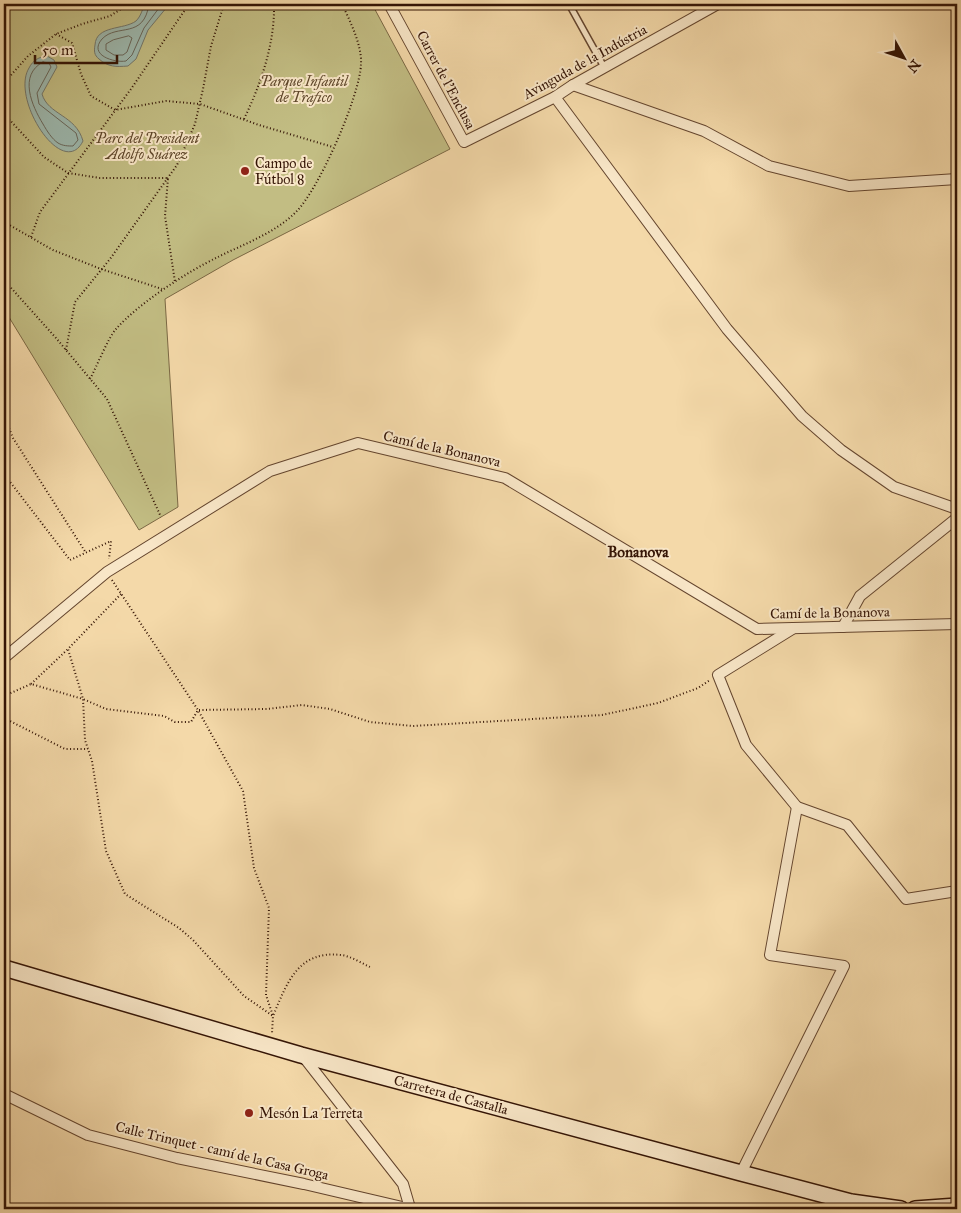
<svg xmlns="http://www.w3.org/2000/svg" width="961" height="1213" font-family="'IM FELL Great Primer',serif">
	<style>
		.green { fill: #c2bd83; stroke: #7b6844 }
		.water { fill: #9db9af; stroke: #73776b }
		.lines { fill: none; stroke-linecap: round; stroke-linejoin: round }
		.shore { stroke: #68665a; stroke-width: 1 }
		.lane-casing { stroke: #64452e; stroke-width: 8 }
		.street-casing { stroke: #64452e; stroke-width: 12 }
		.secondary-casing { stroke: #341405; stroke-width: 18 }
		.path { stroke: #341405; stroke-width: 2; stroke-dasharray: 1 2.5; stroke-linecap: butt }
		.lane { stroke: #f8e6c7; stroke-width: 5 }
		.street { stroke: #f8e6c7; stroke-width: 10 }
		.secondary { stroke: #f8e6c7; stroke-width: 15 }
		.poi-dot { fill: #8f2418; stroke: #f8e6c7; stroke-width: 2 }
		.labels { text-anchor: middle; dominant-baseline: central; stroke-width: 4; stroke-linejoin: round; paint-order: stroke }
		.street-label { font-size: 14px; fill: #341405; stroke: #f8e6c7 }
		.park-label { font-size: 14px; font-style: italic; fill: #5f472b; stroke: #f8e6c7 }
		.poi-label { font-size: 14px; fill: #341405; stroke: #f8e6c7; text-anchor: start }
		.neighbourhood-label { font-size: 15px; font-weight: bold; fill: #341405; stroke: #f8e6c7 }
	</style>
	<rect width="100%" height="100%" fill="#f4d9a9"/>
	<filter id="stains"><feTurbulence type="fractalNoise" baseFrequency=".004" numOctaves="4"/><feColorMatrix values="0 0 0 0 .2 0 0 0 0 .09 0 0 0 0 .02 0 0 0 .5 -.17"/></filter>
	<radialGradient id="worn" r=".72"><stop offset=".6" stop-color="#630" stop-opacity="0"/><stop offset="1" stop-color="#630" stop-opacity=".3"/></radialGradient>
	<path class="green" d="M4,4H372L450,149L233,260L165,299L178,507L139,530L4,309Z"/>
	<g class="water">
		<path d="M145,4H167V7L148,30L136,59L128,66C116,67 108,67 99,59C94,55 94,51 95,45C96,25 124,30 136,21C141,16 142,10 145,4Z"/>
		<path d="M47,56L54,60L57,67L42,94C48,115 76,115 83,141C63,181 10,99 29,68C33,60 39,57 47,56Z"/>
	</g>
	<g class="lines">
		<g class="shore">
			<path d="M149,4C144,40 117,23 102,39C88,55 114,63 126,61L132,55L144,28L162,4"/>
			<path d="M129,36L132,38L127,52L123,55H114L106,50V44L113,40Z"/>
			<path d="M43,62L49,63L51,67L37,93L39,104L76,133L78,140L73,146C68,146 63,146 58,143C52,139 47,131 43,124C32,106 18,75 43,62Z"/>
		</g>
		<g class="lane-casing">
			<path id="lane" d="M569,4L604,67"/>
		</g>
		<g class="street-casing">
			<g id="street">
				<path d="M389,4L464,142L555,97L573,85L718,4"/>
				<path d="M573,85L704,131L769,166L849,186L957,179"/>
				<path d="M555,97L727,329L802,416L841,450L894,487L957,509"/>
				<path d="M843,627L860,596L957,518"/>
				<path d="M794,628L718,675L746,745L797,807L847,825L906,899L957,891"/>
				<path d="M4,658L107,572L270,471L358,443L505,478L757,629L957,624"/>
				<path d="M302,1055L403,1184L410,1208L412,1209"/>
				<path d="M4,1094L88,1135L177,1158L304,1184L411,1209"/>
				<path d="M741,1173L844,966L770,955L797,807"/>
			</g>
		</g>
		<g class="secondary-casing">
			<g id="secondary">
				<path d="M4,968L301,1055L741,1173L851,1202L901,1209"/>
				<path d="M915,1209L957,1206"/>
			</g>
		</g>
		<g class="path">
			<path d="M39,4L40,6L91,4"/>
			<path d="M56,34L72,43L81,74L91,96L115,110L166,101L200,104L259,125L333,147"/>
			<path d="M4,83L28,56L56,34L82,24L110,16L129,4"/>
			<path d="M4,110L7,117L44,157L68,173L100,178H168L165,216L175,282"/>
			<path d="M244,119C261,84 275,43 274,4"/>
			<path d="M4,222L53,250L101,269L162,289"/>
			<path d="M31,237L40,212L131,89L189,4"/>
			<path d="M4,280L56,338L107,399L161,517"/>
			<path d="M66,350L75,302L110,259L177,165L195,124L203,89L211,46L224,4"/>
			<path d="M90,379C97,366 108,338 116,329C139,303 187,272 218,257C244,244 275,233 296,212C319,189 360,96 361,64C362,45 350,21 342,4"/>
			<path d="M4,415L13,438L86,553"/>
			<path d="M4,474L70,560L111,541L109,559"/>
			<path d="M112,580L198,710L243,791L254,868L269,908L266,995L273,1016L272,1033"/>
			<path d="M121,594L68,649L83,699L106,709L164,716L175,722H191L198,710L267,709L302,705L330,709L370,722L413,726L602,715L658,703L698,688L710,680"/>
			<path d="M31,684L68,649"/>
			<path d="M4,696L31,684L83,699L85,740L92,761L106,851L125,894L179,928L193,940L244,996L273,1016C287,983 298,950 341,955C351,956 361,963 370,967"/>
			<path d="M4,718L65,749H88"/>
		</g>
		<use href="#lane" class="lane"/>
		<use href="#street" class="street"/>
		<use href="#secondary" class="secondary"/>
	</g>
	<g class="poi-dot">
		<circle cx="245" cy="171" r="5"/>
		<circle cx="249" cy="1113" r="5"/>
	</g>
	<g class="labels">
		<g class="street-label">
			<text transform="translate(585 62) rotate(-29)">Avinguda de la Indústria</text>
			<text transform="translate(446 80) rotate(62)">Carrer de l'Enclusa</text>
			<text transform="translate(442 449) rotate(13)">Camí de la Bonanova</text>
			<text transform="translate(830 613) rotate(-1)">Camí de la Bonanova</text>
			<text transform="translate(451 1095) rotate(15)">Carretera de Castalla</text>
			<text transform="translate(222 1151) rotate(13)">Calle Trinquet - camí de la Casa Groga</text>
		</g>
		<g class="park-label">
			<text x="304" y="81">Parque Infantil<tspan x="304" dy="16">de Trafico</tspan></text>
			<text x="147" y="138">Parc del President<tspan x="147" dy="16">Adolfo Suárez</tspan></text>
		</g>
		<g class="poi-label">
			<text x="255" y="163">Campo de<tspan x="255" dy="16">Fútbol 8</tspan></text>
			<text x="259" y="1113">Mesón La Terreta</text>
		</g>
		<g class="neighbourhood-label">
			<text x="638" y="552">Bonanova</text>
		</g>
	</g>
	<rect width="961" height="1213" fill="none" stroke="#f4d9a9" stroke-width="20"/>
	<rect x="5" y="5" width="951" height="1203" fill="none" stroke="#341405" stroke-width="2.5"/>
	<rect x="10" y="10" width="941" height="1193" fill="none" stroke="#341405"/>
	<g transform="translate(904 58) rotate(130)" stroke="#f8e6c7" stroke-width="4" paint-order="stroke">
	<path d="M0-4L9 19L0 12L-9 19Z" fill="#341405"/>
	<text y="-8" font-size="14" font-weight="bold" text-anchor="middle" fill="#341405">N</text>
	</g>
	<path d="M35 55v8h82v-8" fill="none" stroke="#341405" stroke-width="2.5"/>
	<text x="42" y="55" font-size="15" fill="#341405" stroke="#f8e6c7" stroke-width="4" paint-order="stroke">50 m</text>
	<rect width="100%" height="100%" filter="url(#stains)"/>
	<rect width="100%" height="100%" fill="url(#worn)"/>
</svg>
